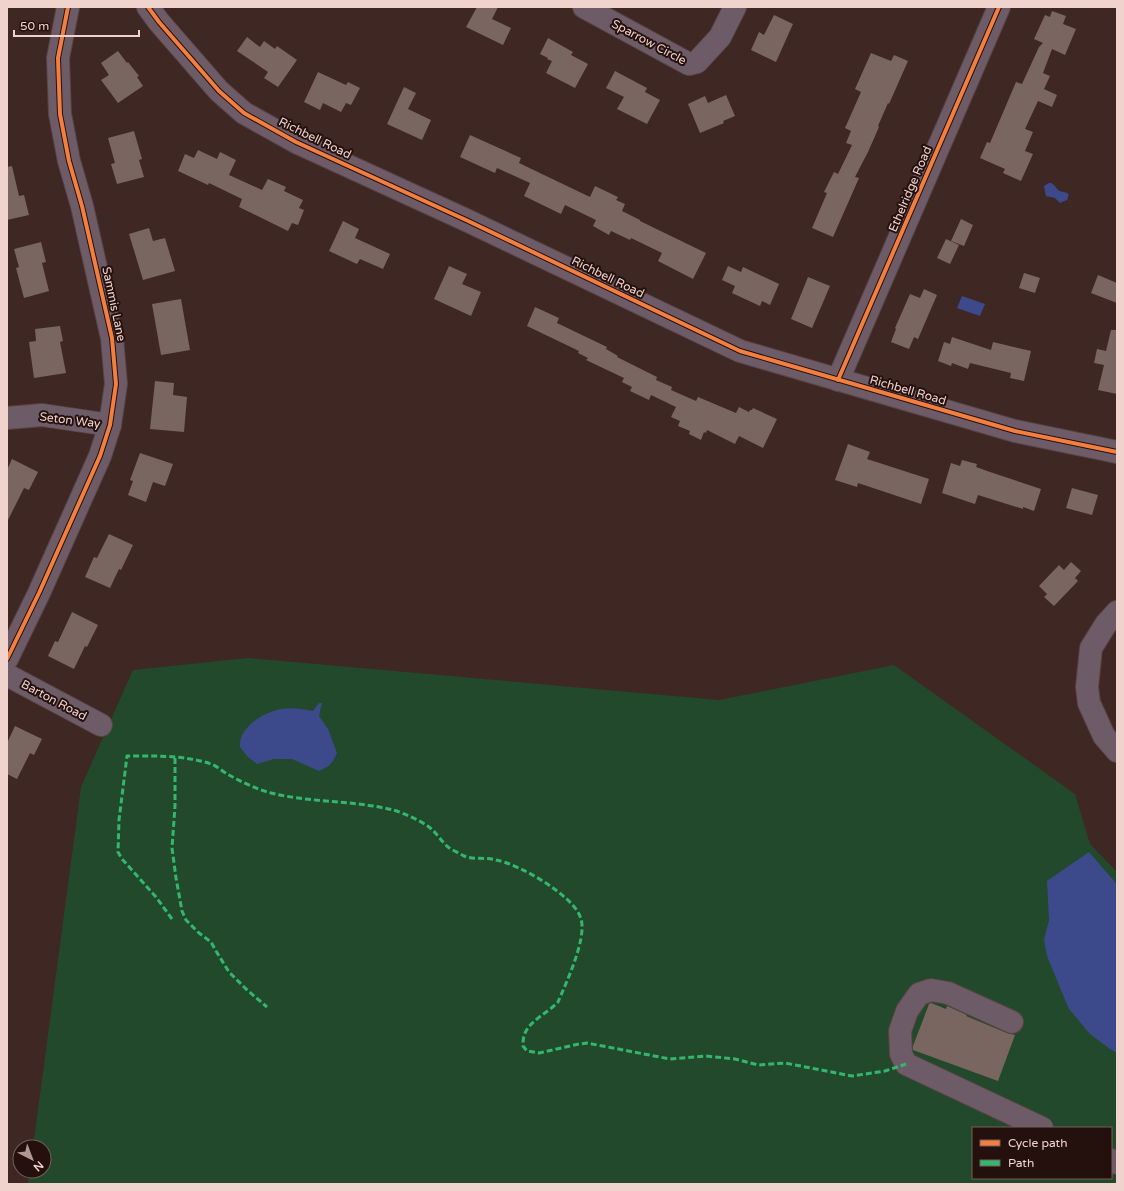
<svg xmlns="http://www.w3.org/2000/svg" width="1124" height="1191" font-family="'Varela Round',sans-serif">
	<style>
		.green { fill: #22492b; fill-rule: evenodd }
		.water { fill: #3c4a8b }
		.building { fill: #7a6660 }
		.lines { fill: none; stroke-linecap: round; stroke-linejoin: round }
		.minor-casing { stroke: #594442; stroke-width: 24 }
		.minor { stroke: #6d5c67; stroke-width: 22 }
		.quiet { stroke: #33b770; stroke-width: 3; stroke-dasharray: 6 3; stroke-linecap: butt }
		.cycleway-casing { stroke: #24100d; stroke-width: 6 }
		.cycleway { stroke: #f27e40; stroke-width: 4 }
		.labels { text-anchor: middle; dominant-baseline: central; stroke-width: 4; stroke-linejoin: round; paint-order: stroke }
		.street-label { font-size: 12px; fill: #f1d3ce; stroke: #24100d }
	</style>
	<rect width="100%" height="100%" fill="#3f2724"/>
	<path class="green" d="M248,658L719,700L894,665L1075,794L1090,844L1117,872V1184H28L29,1171H44V1147H33L81,787L133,670ZM973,1128H1111V1178H973Z"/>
	<g class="water">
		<path d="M1049,183H1051C1055,185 1056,188 1058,190C1064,194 1072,190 1067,200L1060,203L1055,198L1046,196L1044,186Z"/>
		<path d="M962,296L985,304L980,316L957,308Z"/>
		<path d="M319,703H322L319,716L328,729L337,753C332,764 330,766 319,771L292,759H274L257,764L247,756L240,747C240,744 240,740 241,738C247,722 266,712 281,709C291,707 303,709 313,711Z"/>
		<path d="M1089,852L1115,882L1117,887V1053L1110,1049L1090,1034L1069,1009L1061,990L1047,956L1044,940L1049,920L1047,881Z"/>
	</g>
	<g class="building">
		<path d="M477,7H498L492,19L511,28L503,45L466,27Z"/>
		<path d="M1052,11L1066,16L1063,24L1076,29L1065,55L1052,49L1043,73L1050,76L1044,89L1057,95L1052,107L1038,101L1025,129L1033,132L1025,151L1033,154L1021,181L1003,173L1005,169L980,158L987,142L990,143L1016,82L1022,84L1039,47L1043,43L1034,39L1045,15L1050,17Z"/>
		<path d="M774,15L793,24L776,62L751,50L759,32L764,35Z"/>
		<path d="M247,37L260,47L264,41L275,49L277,46L297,60L278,87L264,78L268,72L237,51Z"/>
		<path d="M548,38L573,52L571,55L588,64L575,88L546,73L552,61L547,59L548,58L540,54Z"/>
		<path d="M118,51L127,63L128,62L139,76L137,77L143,86L118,103L101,80L109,75L101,63Z"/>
		<path d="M871,53L891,61L894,55L908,61L889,104L888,103L878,126L879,127L868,152L855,177L859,178L833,237L812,228L827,193L824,192L834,172L838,174L852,145L846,143L851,131L845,128L861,92L855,89Z"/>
		<path d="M615,71L647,88L645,92L660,100L647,124L617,109L624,97L606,88Z"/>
		<path d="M318,72L346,85L348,82L360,88L351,105L346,103L341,112L323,103L320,110L304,102Z"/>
		<path d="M404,87L416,93L408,109L431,120L422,140L387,124Z"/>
		<path d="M726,95L735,116L723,121L724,123L700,133L688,104L705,96L708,103Z"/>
		<path d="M134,131L142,159L139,160L144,177L117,184L111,164L115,163L108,138Z"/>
		<path d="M470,135L521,158L519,163L590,197L595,186L618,197L616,200L625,204L622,211L640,220V221L706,253L693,279L658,261L662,253L631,238L630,240L611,231L609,235L593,226L596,220L565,205L561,214L524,196L530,183L497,168L495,173L460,157Z"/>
		<path d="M198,150L217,159L220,152L236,160L229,175L262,190L268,179L286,187L284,191L303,200L299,208L304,210L298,225L292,223L288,231L239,207L242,199L209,183L208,185L178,171L185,154L194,158Z"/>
		<path d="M12,166L19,196L24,195L29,215L7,220V167Z"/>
		<path d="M961,219L973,225L964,246L951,241Z"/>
		<path d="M343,221L359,229L355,238L390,254L383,269L360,259L357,264L329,251Z"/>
		<path d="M149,228L153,241L165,238L175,271L143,280L129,234Z"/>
		<path d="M946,239L959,245L950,264L937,258Z"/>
		<path d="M41,242L46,262L42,263L49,291L24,298L16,268L19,267L14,249Z"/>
		<path d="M449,266L467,274L462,284L481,292L471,316L434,299Z"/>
		<path d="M728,266L741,272L743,267L779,284L770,305L762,301L760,306L732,293L735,286L722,280Z"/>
		<path d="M1024,273L1040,278L1035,293L1019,288Z"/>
		<path d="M1098,275L1117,283V303L1091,293Z"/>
		<path d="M808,277L830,286L812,328L791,319Z"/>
		<path d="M924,289L937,295L918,339L914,337L909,349L891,342L896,329L895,328L910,294L920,298Z"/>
		<path d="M181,299L190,350L161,355L152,304Z"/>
		<path d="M535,307L559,318L557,323L607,347L606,349L618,356L617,357L657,377L656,380L672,387L671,390L696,401L698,397L736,413L739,407L749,412L750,410H752L753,408L777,419L763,448L739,436L735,444L707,430L706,433L704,432L701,440L689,434L690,431L678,426L680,421L671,417L676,407L651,395L649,400L630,391L632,387L622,382L624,378L586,360L588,358L578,353L579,351L527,326Z"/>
		<path d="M60,326L63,341L60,342L66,373L34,378L29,342L36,341L35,329Z"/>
		<path d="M1111,330H1117V394L1098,390L1104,365L1094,363L1097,349L1106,351Z"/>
		<path d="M952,337L991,350L993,342L1031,351L1024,381L1010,378L1011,373L970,363L968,369L952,363L951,366L938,361L944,342L950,344Z"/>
		<path d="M155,381L174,383L173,395L187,397L184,432L150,429Z"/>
		<path d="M848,444L870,452L867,459L929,479L921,504L858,483L857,487L835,480Z"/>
		<path d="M140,453L173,464L165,486L153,482L146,502L128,495L133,481L130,480Z"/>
		<path d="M12,459L38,472L29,490L24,488L7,522V470Z"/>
		<path d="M962,460L977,464L976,467L990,472L1041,489L1034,511L1023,507V509L978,495L975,504L942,493L951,463L960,466Z"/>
		<path d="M1072,488L1098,495L1092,515L1066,508Z"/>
		<path d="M109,534L133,545L121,570L119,569L110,588L85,577L94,557L97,558Z"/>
		<path d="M1071,562L1081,571L1075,578L1078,581L1054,606L1044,597L1047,594L1039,586L1059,565L1064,570Z"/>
		<path d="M72,612L98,625L87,647L85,646L74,669L48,656L55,641L58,642Z"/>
		<path d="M15,726L42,739L34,755L30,753L17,779L7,774V743Z"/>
		<path d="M931,1003L946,1009L947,1006L967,1015L966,1016L1007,1033L1015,1035L998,1081L913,1050V1046L929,1004Z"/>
	</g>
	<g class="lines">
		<g class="minor-casing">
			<g id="minor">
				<path d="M148,7L159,22L219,91L244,113L296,142L466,220L740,351L1015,431L1117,452"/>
				<path d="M584,7L689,64L697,62L720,37L735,7"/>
				<path d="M838,380L999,7"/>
				<path d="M7,418L42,415L110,425"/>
				<path d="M1117,612L1106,624L1091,648L1087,687L1089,703L1104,736L1117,751"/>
				<path d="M7,659L39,593L100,456L110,425L116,384L112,338L82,206L69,161L60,114L58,58L68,7"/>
				<path d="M7,675L101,725"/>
				<path d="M1012,1022L948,993L931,990L919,994L907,1011L900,1031L901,1054L906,1064L1042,1128"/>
				<path d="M1111,1160L1117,1163"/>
			</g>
		</g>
		<use href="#minor" class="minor"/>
		<g class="quiet">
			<path d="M175,758V806L172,848L176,878L182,911L186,920L199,933L211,942L216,951L229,972L246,989L267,1007"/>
			<path d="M172,919L156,897L122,859L118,852L119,820L127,756C154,756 185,755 211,764C217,766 223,772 229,775C242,782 256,789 271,793C311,803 353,800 393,810C404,813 421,821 429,827C436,832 441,841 448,847C452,850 459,853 464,856C474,860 486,857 496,860C519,864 575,896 581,919C587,939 566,983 558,1002C548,1013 528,1021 524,1036C523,1039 523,1043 523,1046L527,1051L539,1053L579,1044L587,1043L670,1059L706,1056L735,1059L758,1065L785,1063L852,1076L885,1071L906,1064"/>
		</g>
		<g class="cycleway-casing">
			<g id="cycleway">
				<path d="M148,7L159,22L219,91L244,113L296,142L466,220L740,351L1015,431L1117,452"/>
				<path d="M838,380L999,7"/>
				<path d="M7,659L39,593L100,456L110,425L116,384L112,338L82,206L69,161L60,114L58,58L68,7"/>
			</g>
		</g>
		<use href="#cycleway" class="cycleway"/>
	</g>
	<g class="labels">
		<g class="street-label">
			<text transform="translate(649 42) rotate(28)">Sparrow Circle</text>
			<text transform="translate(315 138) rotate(26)">Richbell Road</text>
			<text transform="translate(910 189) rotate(-67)">Ethelridge Road</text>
			<text transform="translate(608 277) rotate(26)">Richbell Road</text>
			<text transform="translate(114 304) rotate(78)">Sammis Lane</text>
			<text transform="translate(908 390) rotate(16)">Richbell Road</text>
			<text transform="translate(70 420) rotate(7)">Seton Way</text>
			<text transform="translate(54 700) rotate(28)">Barton Road</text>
		</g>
	</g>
	<rect width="1124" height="1191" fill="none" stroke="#f1d3ce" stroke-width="16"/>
	<rect x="972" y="1127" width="140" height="52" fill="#24100d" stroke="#765e5a"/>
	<rect x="980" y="1140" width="20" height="6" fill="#f27e40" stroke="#765e5a"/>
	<text x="1008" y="1147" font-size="12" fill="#f1d3ce">Cycle path</text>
	<rect x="980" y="1160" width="20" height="6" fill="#33b770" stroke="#765e5a"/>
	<text x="1008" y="1167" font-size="12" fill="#f1d3ce">Path</text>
	<g transform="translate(32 1159) rotate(138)"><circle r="19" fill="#24100d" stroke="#765e5a"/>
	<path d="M0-3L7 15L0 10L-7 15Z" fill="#b39792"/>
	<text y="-6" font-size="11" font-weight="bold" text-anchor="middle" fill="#f1d3ce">N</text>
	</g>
	<path d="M14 30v6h125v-6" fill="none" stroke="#f1d3ce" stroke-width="2"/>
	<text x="20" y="30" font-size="12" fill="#f1d3ce" stroke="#24100d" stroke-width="3" paint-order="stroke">50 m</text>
</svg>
